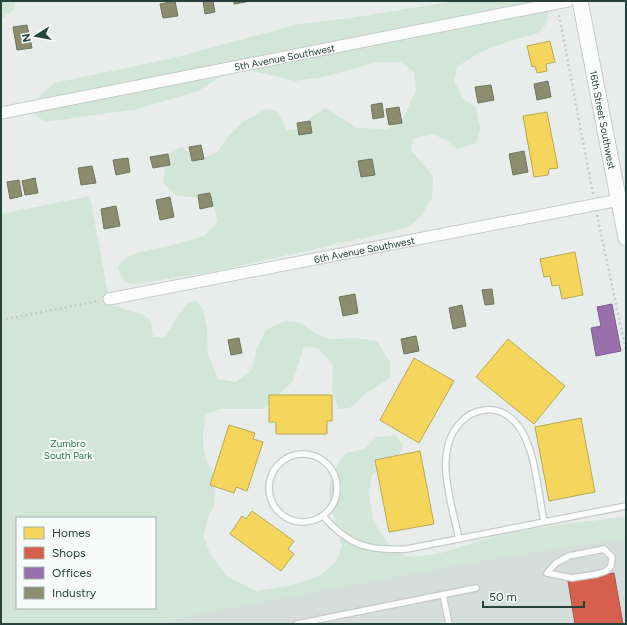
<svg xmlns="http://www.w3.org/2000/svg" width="627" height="625" font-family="Figtree,sans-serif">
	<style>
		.built { fill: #d6dedb }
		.green { fill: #d1e6d8; fill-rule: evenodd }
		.homes { fill: #f6d55c; stroke: #b7a952 }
		.shops { fill: #d6604d; stroke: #a15747 }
		.offices { fill: #9970ab; stroke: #766289 }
		.industry { fill: #8c8c6e; stroke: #6d765e }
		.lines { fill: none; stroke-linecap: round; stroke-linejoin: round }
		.service-casing { stroke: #c5cac8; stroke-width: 8 }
		.minor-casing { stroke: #c5cac8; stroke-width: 13 }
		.secondary-casing { stroke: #c3cbc8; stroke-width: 17 }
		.path { stroke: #c3ccca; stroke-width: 2.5; stroke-dasharray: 2 3; stroke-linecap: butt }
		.service { stroke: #fcfcfc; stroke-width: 5.5 }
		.minor { stroke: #fcfcfc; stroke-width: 11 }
		.secondary { stroke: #fcfcfc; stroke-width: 15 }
		.labels { text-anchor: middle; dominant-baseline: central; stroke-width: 4; stroke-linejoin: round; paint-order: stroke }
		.street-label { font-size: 10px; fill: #24423a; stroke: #f7fbf9 }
		.park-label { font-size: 10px; fill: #2d7a4b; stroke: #f7fbf9 }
	</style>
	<rect width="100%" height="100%" fill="#e8edeb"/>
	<path class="built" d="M626,523V624H170L168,610Z"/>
	<g class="green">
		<path d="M1,1H14L15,8L1,20Z"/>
		<path d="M455,1H543L548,15L546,24L538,33L510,41L480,52L457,67L454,81L463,98L476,108L480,128L477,143L457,149L444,139L432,134L413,139L411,150L433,176L432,198L421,216L410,226L386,233L216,271L136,284L125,283L117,267L125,258L136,253L176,244L204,236L218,222L213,206L195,197L176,196L163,182L167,155L182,147L198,161L217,152L227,138L244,121L266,109L278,112L287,130L303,129L309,119L325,108L357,128L387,129L404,117L416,89L414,72L400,62H377L323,77L295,81L267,74L245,70L220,77L198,91L138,109L45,122L33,113L40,96L54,83L169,59L299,24L351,18Z"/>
		<path d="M90,196L110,305L144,315L151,321L153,337H164L187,303L197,301L203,309L207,330L208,354L218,379L235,382L252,370L256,351L266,330L285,321L301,323L318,335L332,339L354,338L377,341L390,362V378L365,394L350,408L338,409L332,389L333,365L318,348L304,346L293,381L264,409H220L206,415L203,433V446L206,460L213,473L215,485L214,505L207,521L204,536L210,554L229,578L256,591L286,586L318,577L336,562L342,546L329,500L330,483L338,463L346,453L364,449L377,437L395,435L403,445C398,463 389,466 372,475L369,493L373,521L388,543L407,557L437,554L499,535L548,526L625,517L626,538L471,563L198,614L170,621V624H1V214ZM17,518H155V608H17Z"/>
	</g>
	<g class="homes">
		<path d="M550,41L555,62L546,64L547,71L537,73L535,66L532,67L527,46Z"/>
		<path d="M547,112L558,168L549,169L548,175L534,177L523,116Z"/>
		<path d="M575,252L583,295L562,299L559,285L552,286L550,276L544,277L540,259Z"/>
		<path d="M508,339L565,386L534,424L476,377Z"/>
		<path d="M414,358L454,381L419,443L380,420Z"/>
		<path d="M269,395H332V421H327V434H276V422H269Z"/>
		<path d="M581,418L595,492L549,501L535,427Z"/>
		<path d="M229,425L255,433L253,439L263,442L247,491L236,487L234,493L210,485Z"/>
		<path d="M420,451L434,524L389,532L375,460Z"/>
		<path d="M252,511L294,541L288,549L294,554L281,571L230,534L242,516L246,519Z"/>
	</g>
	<path class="shops" d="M614,573L623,624H575L568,581Z"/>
	<path class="offices" d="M612,304L621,351L596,356L591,328L601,326L597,307Z"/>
	<g class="industry">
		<path d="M175,1L178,16L163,18L160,4Z"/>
		<path d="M203,1H213L215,12L205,14Z"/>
		<path d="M234,1H251L234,4Z"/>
		<path d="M27,25L32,48L17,50L13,27Z"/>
		<path d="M548,81L551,97L537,100L534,84Z"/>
		<path d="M491,85L494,100L478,103L475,87Z"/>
		<path d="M382,103L384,117L373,119L371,105Z"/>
		<path d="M399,107L402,123L389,125L386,109Z"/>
		<path d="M310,121L312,133L299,135L297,123Z"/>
		<path d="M201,145L204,159L192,161L189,147Z"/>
		<path d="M524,151L528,172L513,175L509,154Z"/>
		<path d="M168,154L170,165L153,168L150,157Z"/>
		<path d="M128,158L130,172L116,175L113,160Z"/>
		<path d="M372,159L375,175L361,177L358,161Z"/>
		<path d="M92,166L96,183L81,185L78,168Z"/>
		<path d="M35,178L38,193L25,195L22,181Z"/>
		<path d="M19,180L22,196L10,199L7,182Z"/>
		<path d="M210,193L213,206L200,209L198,195Z"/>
		<path d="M170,197L174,217L160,220L156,200Z"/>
		<path d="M116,206L120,226L104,229L101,209Z"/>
		<path d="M492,289L494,304L485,305L482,290Z"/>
		<path d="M355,294L358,313L343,316L339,297Z"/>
		<path d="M462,305L466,326L453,329L449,308Z"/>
		<path d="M416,336L419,351L404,354L401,339Z"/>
		<path d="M239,338L242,353L231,355L228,340Z"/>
	</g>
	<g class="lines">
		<g class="service-casing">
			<g id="service">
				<circle cx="303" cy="488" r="34"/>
				<path d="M323,516C349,546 368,551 407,549L626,506"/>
				<path d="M459,539C452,504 433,454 459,424C466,416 474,411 485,410C500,408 513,417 521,430C536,454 538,493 544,521"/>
				<path d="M604,549L612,557L611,566L606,571L597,574L572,578L547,573L556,563L569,556Z"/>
				<path d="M443,595L449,624"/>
				<path d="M297,624L476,588"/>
			</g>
		</g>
		<g class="minor-casing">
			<g id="minor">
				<path id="s1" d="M1,113L568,1"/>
				<path id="s2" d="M109,299L619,200"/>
			</g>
		</g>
		<g class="secondary-casing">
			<g id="secondary">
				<path id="s3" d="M580,1L626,238"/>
			</g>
		</g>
		<g class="path">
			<path d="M559,15L593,194"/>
			<path d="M597,215L626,351V366"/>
			<path d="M1,320L98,301"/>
		</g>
		<use href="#service" class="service"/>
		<use href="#minor" class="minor"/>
		<use href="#secondary" class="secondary"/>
	</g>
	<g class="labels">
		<g class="street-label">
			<text stroke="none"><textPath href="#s1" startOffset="289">5th Avenue Southwest</textPath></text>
			<text stroke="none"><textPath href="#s3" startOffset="121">16th Street Southwest</textPath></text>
			<text stroke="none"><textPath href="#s2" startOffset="260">6th Avenue Southwest</textPath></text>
		</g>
		<g class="park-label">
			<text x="68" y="443">Zumbro<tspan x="68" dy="12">South Park</tspan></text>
		</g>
	</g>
	<rect width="627" height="625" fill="none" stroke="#24423a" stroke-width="4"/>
	<rect x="16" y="517" width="140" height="92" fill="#f7fbf9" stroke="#a3b1ad"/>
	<rect x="24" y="527" width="20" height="12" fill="#f6d55c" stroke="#a3b1ad"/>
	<text x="52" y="537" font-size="12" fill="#24423a">Homes</text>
	<rect x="24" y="547" width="20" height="12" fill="#d6604d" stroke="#a3b1ad"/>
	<text x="52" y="557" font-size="12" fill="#24423a">Shops</text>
	<rect x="24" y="567" width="20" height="12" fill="#9970ab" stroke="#a3b1ad"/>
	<text x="52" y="577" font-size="12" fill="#24423a">Offices</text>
	<rect x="24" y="587" width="20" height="12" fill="#8c8c6e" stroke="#a3b1ad"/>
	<text x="52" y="597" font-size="12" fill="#24423a">Industry</text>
	<g transform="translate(36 36) rotate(259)" stroke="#f7fbf9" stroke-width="3" paint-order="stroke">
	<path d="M0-3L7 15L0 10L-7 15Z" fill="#24423a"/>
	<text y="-6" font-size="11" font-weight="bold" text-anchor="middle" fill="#24423a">N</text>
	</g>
	<path d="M483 601v6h101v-6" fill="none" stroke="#24423a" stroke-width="2"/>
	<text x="489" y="601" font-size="12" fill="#24423a" stroke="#f7fbf9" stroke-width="3" paint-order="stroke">50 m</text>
</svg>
